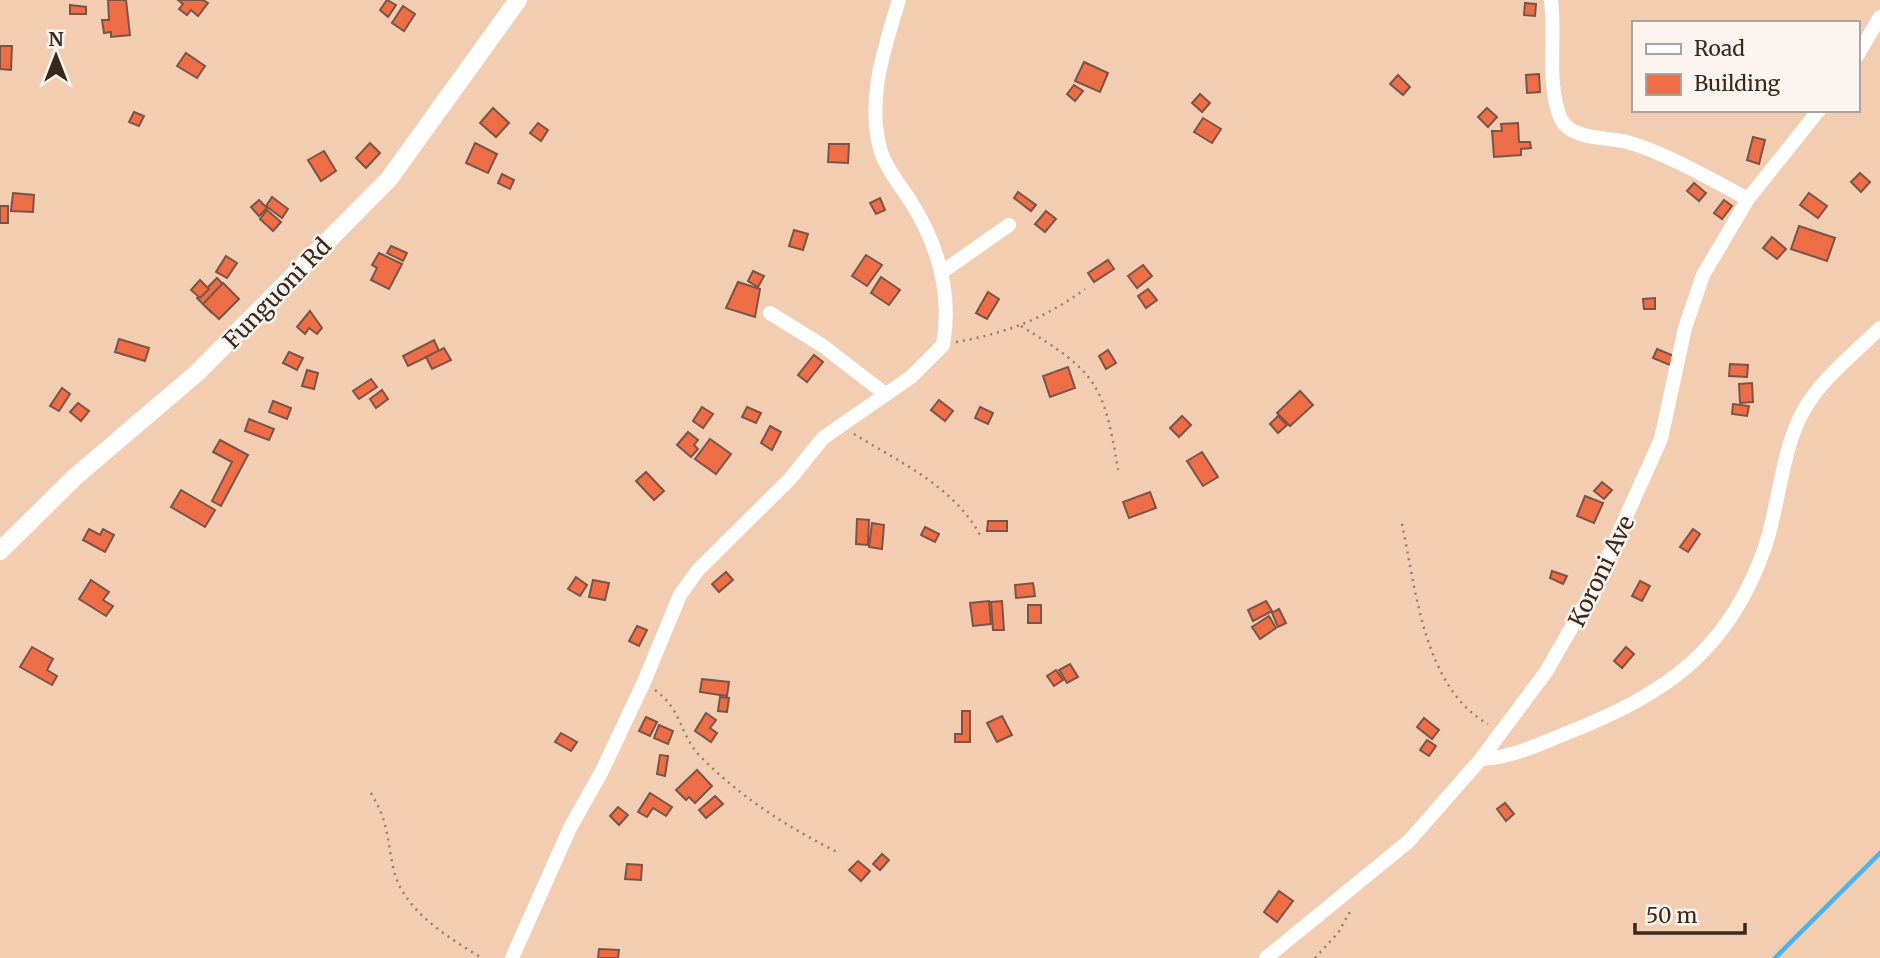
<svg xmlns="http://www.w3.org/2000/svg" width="1880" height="958" font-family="Merriweather,serif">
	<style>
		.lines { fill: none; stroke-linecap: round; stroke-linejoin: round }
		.stream { stroke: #46b4f3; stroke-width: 4.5 }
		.building { fill: #ed6e46; stroke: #7b5448; stroke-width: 2 }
		.path { stroke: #977c6a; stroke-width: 2.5; stroke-dasharray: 2 5; stroke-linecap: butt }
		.minor { stroke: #fff; stroke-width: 14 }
		.tertiary { stroke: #fff; stroke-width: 18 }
		.labels { text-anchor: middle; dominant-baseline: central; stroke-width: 5; stroke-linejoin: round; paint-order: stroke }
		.street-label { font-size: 23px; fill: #38291f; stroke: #fcf4ef }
	</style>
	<rect width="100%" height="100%" fill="#f2cdb2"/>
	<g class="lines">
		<path class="stream" d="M1775,958L1880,853"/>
	</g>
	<g class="building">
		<path d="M108,0H126L130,35L111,37V32L104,33L102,20H109Z"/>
		<path d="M178,0H203L208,3L198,16L191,10L187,15L179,9L183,4Z"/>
		<path d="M387,0L396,5L388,17L380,10Z"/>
		<path d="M1525,3L1536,4L1535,16L1524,15Z"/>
		<path d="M70,5L86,7V14H70Z"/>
		<path d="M403,6L415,14L404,31L392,23Z"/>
		<path d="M0,46H12L11,70L0,69Z"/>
		<path d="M186,53L205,66L197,78L177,66Z"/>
		<path d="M1084,62L1108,73L1100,92L1075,81Z"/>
		<path d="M1539,74L1540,92L1527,93L1526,75Z"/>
		<path d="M1398,75L1410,87L1403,95L1390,84Z"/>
		<path d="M1074,85L1083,91L1075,101L1067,94Z"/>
		<path d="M1200,94L1210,103L1202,112L1192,103Z"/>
		<path d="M493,108L509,123L496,137L480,123Z"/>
		<path d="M1487,108L1497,117L1488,127L1478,117Z"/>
		<path d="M134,112L144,116L139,126L129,122Z"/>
		<path d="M1203,118L1221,129L1212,143L1194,132Z"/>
		<path d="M538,123L548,130L541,141L530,133Z"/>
		<path d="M1518,123L1519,142H1530L1531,148L1521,149V155L1494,157L1492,131H1502L1501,124Z"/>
		<path d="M1753,137L1765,140L1759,164L1747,160Z"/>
		<path d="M370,143L380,153L366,168L356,158Z"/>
		<path d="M475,143L497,154L488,173L466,163Z"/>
		<path d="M829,144H849L848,163L828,162Z"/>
		<path d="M324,151L336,171L321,181L308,160Z"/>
		<path d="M1860,173L1870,182L1861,192L1851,182Z"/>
		<path d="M502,174L514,180L510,189L498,183Z"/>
		<path d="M1694,183L1706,193L1699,201L1687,191Z"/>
		<path d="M1018,192L1036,205L1031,211L1014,198Z"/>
		<path d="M13,193L34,195L33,212L11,211Z"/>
		<path d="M1809,193L1827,206L1818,218L1800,205Z"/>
		<path d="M272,197L288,209L282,218L266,206Z"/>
		<path d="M880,198L885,210L876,214L870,203Z"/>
		<path d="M259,200L267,208L259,216L251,207Z"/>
		<path d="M1724,200L1732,206L1722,219L1714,213Z"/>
		<rect x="0" y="206" width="8" height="17"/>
		<path d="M267,210L281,222L273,231L260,219Z"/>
		<path d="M1046,211L1056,219L1045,232L1035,224Z"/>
		<path d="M1799,226L1835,238L1827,261L1791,249Z"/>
		<path d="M794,230L808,234L803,250L789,246Z"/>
		<path d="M1772,237L1786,249L1777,259L1763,248Z"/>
		<path d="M391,246L407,253L403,261L387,253Z"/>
		<path d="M379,253L402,264L389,289L371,280L377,268L372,265Z"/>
		<path d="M866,255L882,265L867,286L852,276Z"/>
		<path d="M226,256L237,263L227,278L216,272Z"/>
		<path d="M1108,260L1114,269L1094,282L1088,273Z"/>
		<path d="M1143,265L1152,276L1137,288L1128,276Z"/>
		<path d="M753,271L764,276L758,287L748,281Z"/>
		<path d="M881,277L900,290L889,305L871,293Z"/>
		<path d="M217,278L232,294L212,313L197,298Z"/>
		<path d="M200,280L209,289L200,298L191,290Z"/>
		<path d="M738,282L760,289L755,317L726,308Z"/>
		<path d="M223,283L239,299L219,319L203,304Z"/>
		<path d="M1148,289L1157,300L1146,308L1138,296Z"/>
		<path d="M988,292L999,299L987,319L976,313Z"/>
		<path d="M1655,298V309H1644L1643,299Z"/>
		<path d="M310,311L322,328L317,334L309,328L305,334L297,327Z"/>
		<path d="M119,339L149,348L145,361L115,352Z"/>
		<path d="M434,340L439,351L408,366L403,356Z"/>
		<path d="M444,348L451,360L432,369L426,357Z"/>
		<path d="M1657,349L1674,356L1670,365L1653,358Z"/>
		<path d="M1108,350L1116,363L1106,369L1099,356Z"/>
		<path d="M289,352L303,358L297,370L283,363Z"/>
		<path d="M814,355L823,362L807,382L798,375Z"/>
		<path d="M1730,364L1748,365L1747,377L1729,376Z"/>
		<path d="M1068,367L1075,388L1050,397L1043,376Z"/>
		<path d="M307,370L318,373L314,389L302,386Z"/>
		<path d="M371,379L377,387L359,399L353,391Z"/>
		<path d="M1752,383L1753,402L1740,403L1739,384Z"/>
		<path d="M62,388L70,394L59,411L50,406Z"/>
		<path d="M382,390L388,399L376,408L370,399Z"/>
		<path d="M1300,391L1313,405L1290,426L1277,413Z"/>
		<path d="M939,400L953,411L945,421L931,410Z"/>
		<path d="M273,401L291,408L287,419L269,412Z"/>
		<path d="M78,403L89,411L81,421L70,412Z"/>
		<path d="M1733,404L1749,406L1747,416L1732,414Z"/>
		<path d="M702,407L713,414L703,428L693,421Z"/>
		<path d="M747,407L761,413L756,423L742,417Z"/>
		<path d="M980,407L993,413L988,424L975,418Z"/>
		<path d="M1182,416L1191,425L1179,437L1170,428Z"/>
		<path d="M1278,416L1287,425L1278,433L1270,424Z"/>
		<path d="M249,419L274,429L269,440L245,431Z"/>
		<path d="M770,426L781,432L772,450L761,443Z"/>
		<path d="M688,432L698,440L694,445L698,449L691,457L677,445Z"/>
		<path d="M710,439L731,454L716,474L695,459Z"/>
		<path d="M220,440L248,455L221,506L212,501L232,462L213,452Z"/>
		<path d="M1202,452L1218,477L1203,486L1187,461Z"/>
		<path d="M646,472L664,491L654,500L636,481Z"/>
		<path d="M1602,482L1612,490L1604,499L1594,491Z"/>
		<path d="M181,490L215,510L205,527L171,507Z"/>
		<path d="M1150,492L1156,508L1129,518L1123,502Z"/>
		<path d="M1585,496L1603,503L1594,523L1577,516Z"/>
		<path d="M857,519L869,520L868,545L856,544Z"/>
		<path d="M988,521H1007V531H987Z"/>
		<path d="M872,523L884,525L882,549L869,547Z"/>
		<path d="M925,527L939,534L935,542L921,535Z"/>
		<path d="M89,529L100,535L103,529L114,535L105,552L83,540Z"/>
		<path d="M1693,529L1700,534L1688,552L1680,547Z"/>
		<path d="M1552,571L1567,576L1563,584L1550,578Z"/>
		<path d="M726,572L733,580L719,592L712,584Z"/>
		<path d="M576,577L587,585L580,596L568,589Z"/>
		<path d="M91,580L109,592L103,600L113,606L106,616L79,599Z"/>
		<path d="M593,580L609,583L605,600L589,597Z"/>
		<path d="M1640,581L1650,586L1642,601L1632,596Z"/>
		<path d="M1033,583L1035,596L1016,598L1015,585Z"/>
		<path d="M989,601L991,624L973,626L970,603Z"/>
		<path d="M1002,601L1004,630H993L991,602Z"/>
		<path d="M1266,601L1272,611L1253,621L1248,610Z"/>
		<rect x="1028" y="605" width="13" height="18"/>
		<path d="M1279,609L1286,623L1278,627L1272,613Z"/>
		<path d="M1269,616L1276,628L1260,639L1252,627Z"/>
		<path d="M637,626L647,630L639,646L629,641Z"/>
		<path d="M32,647L53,659L47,670L57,676L52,685L20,667Z"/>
		<path d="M1626,647L1634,654L1622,668L1614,661Z"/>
		<path d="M1070,664L1078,677L1067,683L1059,670Z"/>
		<path d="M1056,670L1063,680L1054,686L1047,676Z"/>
		<path d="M702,679L729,682L727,696L700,692Z"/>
		<path d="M720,697L729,698L727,712L718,711Z"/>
		<path d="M962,711H970V742H955V734H962Z"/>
		<path d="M706,713L716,720L710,728L717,733L711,742L695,731Z"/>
		<path d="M1002,716L1012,735L997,742L987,723Z"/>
		<path d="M646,717L657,722L650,736L639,731Z"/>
		<path d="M1424,718L1439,730L1432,739L1417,727Z"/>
		<path d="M659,725L673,731L668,744L654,738Z"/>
		<path d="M561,733L577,742L571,751L555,742Z"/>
		<path d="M1427,740L1436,746L1429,756L1420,750Z"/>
		<path d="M660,755L668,756L665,776L657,774Z"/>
		<path d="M697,770L712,786L695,803L689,797L686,800L676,790Z"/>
		<path d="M650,793L672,807L666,816L653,808L647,817L638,812Z"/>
		<path d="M715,796L723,804L706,818L699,810Z"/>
		<path d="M1505,803L1514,814L1506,821L1497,809Z"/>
		<path d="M618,807L628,815L619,825L610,816Z"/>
		<path d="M882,854L889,860L880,870L873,864Z"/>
		<path d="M858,861L870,871L861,881L849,870Z"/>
		<path d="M627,864L642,865L641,880L625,879Z"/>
		<path d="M1279,891L1293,901L1277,922L1264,912Z"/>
		<path d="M599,949L619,950L618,958H598Z"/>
	</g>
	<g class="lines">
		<g class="path">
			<path d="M1021,326C1096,372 1104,383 1118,470"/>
			<path d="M956,342C1004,334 1046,318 1085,289"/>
			<path d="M854,434C901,463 955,487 981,537"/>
			<path d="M1402,524C1416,590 1424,688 1488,724"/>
			<path d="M655,690C684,712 679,735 701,757C740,797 789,828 839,853"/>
			<path d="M371,793C390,825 386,838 394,871C404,911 449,938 482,958"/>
			<path d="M1315,958L1338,933L1352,908"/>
		</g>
		<g class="minor">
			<path d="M1551,0C1556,39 1546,79 1560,117C1569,140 1607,137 1627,142C1664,152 1714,181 1748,199"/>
			<path d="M1857,56L1880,17"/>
			<path d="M942,272L1009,225"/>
			<path d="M770,313L823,346L884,393"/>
			<path d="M1481,759C1512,758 1539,744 1567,733C1666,694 1729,651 1765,547C1779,506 1782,447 1804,410C1822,378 1855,353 1880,328"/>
			<path d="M512,958L570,828L602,771L644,682L680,595L698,570L790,479L823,438L911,377L943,345C952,294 938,245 911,202C901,186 887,170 881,152C866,101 884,49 899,0"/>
			<path d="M1266,958L1409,841L1481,759L1546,672L1593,590L1661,439L1685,328L1703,275L1748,199L1819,110"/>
		</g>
		<path class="tertiary" d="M0,551L75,477L198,372L389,179L518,0"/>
	</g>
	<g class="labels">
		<g class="street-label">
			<text transform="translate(277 293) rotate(-46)">Funguoni Rd</text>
			<text transform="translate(1601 571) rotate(-64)">Koroni Ave</text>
		</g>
	</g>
	<rect x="1632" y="21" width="228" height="91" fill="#fcf4ef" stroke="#aea39c" stroke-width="2"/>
	<rect x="1646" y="44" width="35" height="10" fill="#ffffff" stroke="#aea39c" stroke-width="2"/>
	<text x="1694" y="56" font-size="21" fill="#38291f">Road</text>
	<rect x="1646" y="74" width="35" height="21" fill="#ed6e46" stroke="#aea39c" stroke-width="2"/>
	<text x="1694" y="91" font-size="21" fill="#38291f">Building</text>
	<g transform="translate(56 56)" stroke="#fcf4ef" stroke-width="5" paint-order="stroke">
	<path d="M0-5L12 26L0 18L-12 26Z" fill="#38291f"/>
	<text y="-10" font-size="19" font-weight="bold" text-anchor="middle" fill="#38291f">N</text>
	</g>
	<path d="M1635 923v10h110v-10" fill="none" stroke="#38291f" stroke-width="3.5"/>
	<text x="1646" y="923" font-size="21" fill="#38291f" stroke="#fcf4ef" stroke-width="5" paint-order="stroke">50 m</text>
</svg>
